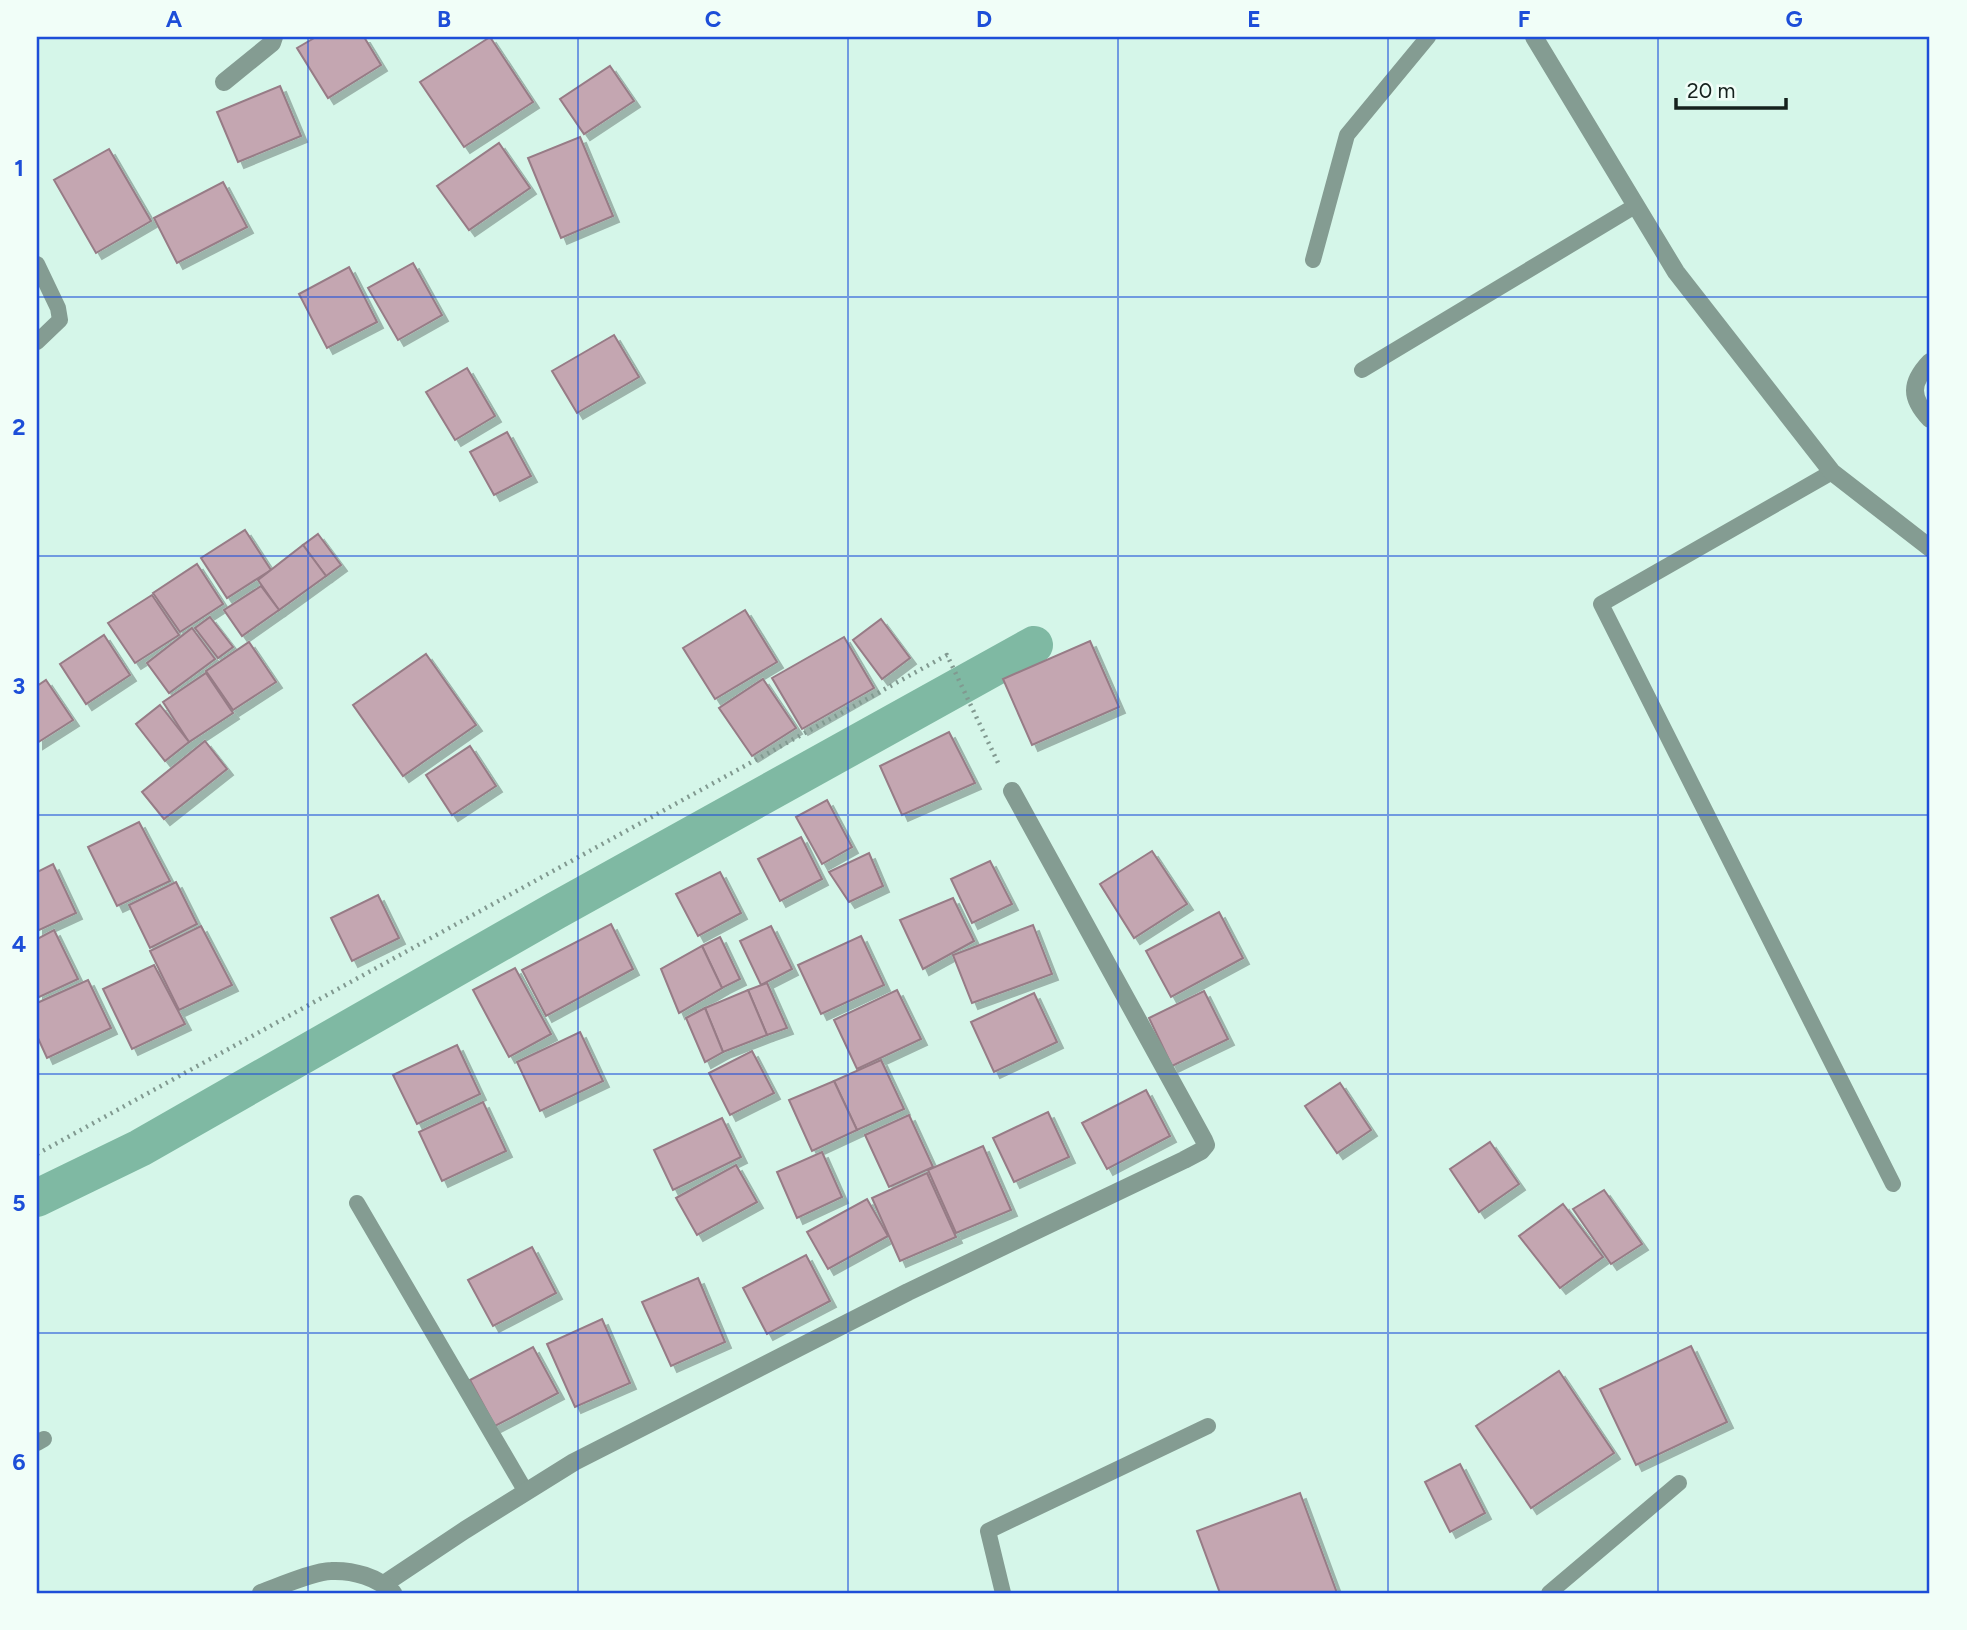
<svg xmlns="http://www.w3.org/2000/svg" width="1967" height="1630" font-family="Figtree,sans-serif">
	<style>
		.lines { fill: none; stroke-linecap: round; stroke-linejoin: round }
		.canal { stroke: #7fb9a3; stroke-width: 38 }
		.building { fill: #c4a6b1; stroke: #977b86; stroke-width: 2; filter: url(#shadow) }
		.path { stroke: #819990; stroke-width: 4.5; stroke-dasharray: 2 5; stroke-linecap: butt }
		.service { stroke: #849c92; stroke-width: 16 }
		.minor { stroke: #849c92; stroke-width: 18 }
		.grid { fill: none; stroke: #1d4ed8; stroke-width: 2; stroke-opacity: 0.55 }
		.neatline { fill: none; stroke: #1d4ed8; stroke-width: 2.5 }
		.grid-label { font-size: 23px; text-anchor: middle; font-weight: bold; fill: #1d4ed8 }
	</style>
	<defs>
		<filter id="shadow"><feDropShadow dx="6" dy="6" stdDeviation="0" flood-color="#0004"/></filter>
	</defs>
	<rect width="100%" height="100%" fill="#d5f6e9"/>
	<g class="lines">
		<path class="canal" d="M37,1198L140,1148L555,911L1034,645"/>
	</g>
	<g class="building">
		<path d="M316,37H364L381,65L328,98L297,48Z"/>
		<path d="M490,37L533,102L464,147L420,82Z"/>
		<path d="M610,66L634,101L584,134L560,99Z"/>
		<path d="M280,86L301,136L238,162L217,112Z"/>
		<path d="M580,137L613,216L561,238L528,158Z"/>
		<path d="M499,143L530,188L469,230L437,186Z"/>
		<path d="M109,149L151,221L96,253L54,180Z"/>
		<path d="M223,182L247,227L177,263L154,218Z"/>
		<path d="M413,263L442,315L398,340L368,288Z"/>
		<path d="M349,267L377,322L327,348L299,294Z"/>
		<path d="M614,335L639,377L577,413L552,371Z"/>
		<path d="M467,368L495,416L455,440L426,392Z"/>
		<path d="M507,432L531,476L494,495L470,452Z"/>
		<path d="M245,530L271,570L227,598L201,558Z"/>
		<path d="M318,534L341,565L326,576L303,545Z"/>
		<path d="M303,545L326,576L279,610L258,580Z"/>
		<path d="M197,564L223,604L180,632L153,593Z"/>
		<path d="M261,586L279,610L242,636L224,610Z"/>
		<path d="M152,595L179,635L135,663L108,623Z"/>
		<path d="M745,610L777,662L715,699L683,648Z"/>
		<path d="M210,617L233,647L218,658L195,628Z"/>
		<path d="M881,619L910,658L882,679L853,640Z"/>
		<path d="M192,628L215,659L169,693L147,663Z"/>
		<path d="M104,635L130,675L86,704L60,664Z"/>
		<path d="M844,637L874,688L802,729L772,678Z"/>
		<path d="M1090,641L1119,707L1032,745L1003,679Z"/>
		<path d="M249,642L276,682L233,710L206,671Z"/>
		<path d="M426,654L476,725L403,776L353,705Z"/>
		<path d="M206,673L233,713L189,742L163,702Z"/>
		<path d="M763,679L796,728L752,756L719,708Z"/>
		<path d="M46,680L73,720L37,743V686Z"/>
		<path d="M160,705L189,742L165,761L136,724Z"/>
		<path d="M949,732L975,783L902,815L880,766Z"/>
		<path d="M205,741L227,769L164,819L142,792Z"/>
		<path d="M470,746L496,786L452,815L426,775Z"/>
		<path d="M827,800L852,847L822,864L796,817Z"/>
		<path d="M139,822L170,881L117,906L88,847Z"/>
		<path d="M801,837L822,879L780,901L758,859Z"/>
		<path d="M1152,851L1187,904L1134,938L1100,884Z"/>
		<path d="M869,853L883,886L849,902L829,872Z"/>
		<path d="M990,861L1012,904L972,923L951,879Z"/>
		<path d="M53,864L76,913L37,931V872Z"/>
		<path d="M720,872L741,913L698,936L676,894Z"/>
		<path d="M176,882L197,924L150,948L129,905Z"/>
		<path d="M378,895L399,938L352,961L331,918Z"/>
		<path d="M953,898L974,941L923,969L900,920Z"/>
		<path d="M1219,912L1243,958L1171,997L1146,951Z"/>
		<path d="M611,924L633,969L546,1016L522,970Z"/>
		<path d="M1033,925L1052,974L972,1003L953,955Z"/>
		<path d="M201,926L232,985L179,1010L150,951Z"/>
		<path d="M771,926L792,969L761,985L740,941Z"/>
		<path d="M54,930L78,979L37,998V939Z"/>
		<path d="M861,936L884,985L821,1014L798,965Z"/>
		<path d="M720,937L740,979L722,988L702,946Z"/>
		<path d="M702,946L722,988L679,1013L661,969Z"/>
		<path d="M154,965L185,1024L132,1049L103,989Z"/>
		<path d="M515,968L551,1034L509,1057L473,990Z"/>
		<path d="M88,980L111,1028L47,1058L37,1036V1003Z"/>
		<path d="M767,983L787,1028L767,1035L748,990Z"/>
		<path d="M748,990L767,1035L723,1052L705,1008Z"/>
		<path d="M897,990L921,1039L857,1069L834,1020Z"/>
		<path d="M1204,991L1228,1039L1172,1066L1149,1018Z"/>
		<path d="M1034,993L1057,1042L994,1072L971,1022Z"/>
		<path d="M705,1008L723,1052L705,1062L686,1018Z"/>
		<path d="M580,1032L603,1081L540,1111L517,1062Z"/>
		<path d="M457,1045L480,1094L417,1124L393,1075Z"/>
		<path d="M752,1051L774,1093L730,1115L709,1073Z"/>
		<path d="M881,1060L904,1109L857,1130L834,1081Z"/>
		<path d="M834,1081L857,1130L812,1151L789,1100Z"/>
		<path d="M1340,1083L1371,1130L1337,1153L1305,1106Z"/>
		<path d="M1146,1090L1170,1136L1107,1169L1082,1123Z"/>
		<path d="M483,1102L506,1151L442,1181L419,1132Z"/>
		<path d="M1048,1112L1069,1157L1014,1182L993,1138Z"/>
		<path d="M909,1115L933,1167L889,1187L865,1135Z"/>
		<path d="M722,1118L741,1157L673,1190L654,1150Z"/>
		<path d="M1490,1142L1519,1184L1479,1212L1450,1169Z"/>
		<path d="M983,1146L1011,1210L956,1233L928,1170Z"/>
		<path d="M822,1152L842,1197L797,1218L777,1172Z"/>
		<path d="M736,1165L757,1202L697,1235L676,1198Z"/>
		<path d="M927,1173L956,1237L900,1261L872,1198Z"/>
		<path d="M1604,1190L1642,1244L1611,1264L1573,1209Z"/>
		<path d="M867,1199L888,1236L828,1269L807,1232Z"/>
		<path d="M1563,1204L1603,1257L1560,1288L1519,1236Z"/>
		<path d="M532,1247L556,1293L493,1326L468,1280Z"/>
		<path d="M806,1255L830,1301L767,1334L743,1288Z"/>
		<path d="M698,1278L725,1342L671,1366L642,1302Z"/>
		<path d="M602,1319L630,1383L575,1407L547,1344Z"/>
		<path d="M1691,1346L1727,1422L1636,1465L1600,1389Z"/>
		<path d="M533,1347L558,1393L495,1426L470,1380Z"/>
		<path d="M1559,1371L1614,1453L1531,1508L1476,1426Z"/>
		<path d="M1460,1464L1485,1513L1450,1532L1425,1482Z"/>
		<path d="M1300,1493L1337,1593H1220L1197,1531Z"/>
	</g>
	<g class="lines">
		<path class="path" d="M37,1154L947,655L1000,767"/>
		<g class="service">
			<path d="M1313,260L1347,135L1428,37"/>
			<path d="M37,264L58,308L60,320L37,342"/>
			<path d="M1362,370L1635,206"/>
			<path d="M1832,472L1601,604L1893,1184"/>
			<path d="M357,1203L526,1492"/>
			<path d="M37,1443L44,1439"/>
			<path d="M1003,1593L988,1531L1208,1426"/>
			<path d="M1549,1593L1679,1483"/>
		</g>
		<g class="minor">
			<path d="M1534,37L1676,272L1832,472L1930,548"/>
			<path d="M224,82L272,43L274,37"/>
			<path d="M1930,362C1910,383 1910,398 1930,419"/>
			<path d="M384,1584L465,1530L574,1462L908,1292L1184,1160L1201,1151L1206,1145L1204,1140L1012,791"/>
			<path d="M261,1593C278,1587 315,1571 331,1571C353,1570 378,1577 393,1593"/>
		</g>
	</g>
	<path class="grid" d="M308,37V1593M578,37V1593M848,37V1593M1118,37V1593M1388,37V1593M1658,37V1593M37,297H1930M37,556H1930M37,815H1930M37,1074H1930M37,1333H1930"/>
	<rect width="1967" height="1630" fill="none" stroke="#f1fef8" stroke-width="77"/>
	<path d="M1676 98v10h110v-10" fill="none" stroke="#15211d" stroke-width="3.5"/>
	<text x="1687" y="98" font-size="21" fill="#15211d" stroke="#f1fef8" stroke-width="5" paint-order="stroke">20 m</text>
	<rect x="38" y="38" width="1890" height="1554" class="neatline"/>
	<g class="grid-label">
		<text x="174" y="27">A</text>
		<text x="444" y="27">B</text>
		<text x="713" y="27">C</text>
		<text x="984" y="27">D</text>
		<text x="1254" y="27">E</text>
		<text x="1524" y="27">F</text>
		<text x="1794" y="27">G</text>
		<text x="19" y="176">1</text>
		<text x="19" y="435">2</text>
		<text x="19" y="694">3</text>
		<text x="19" y="952">4</text>
		<text x="19" y="1211">5</text>
		<text x="19" y="1470">6</text>
	</g>
</svg>
